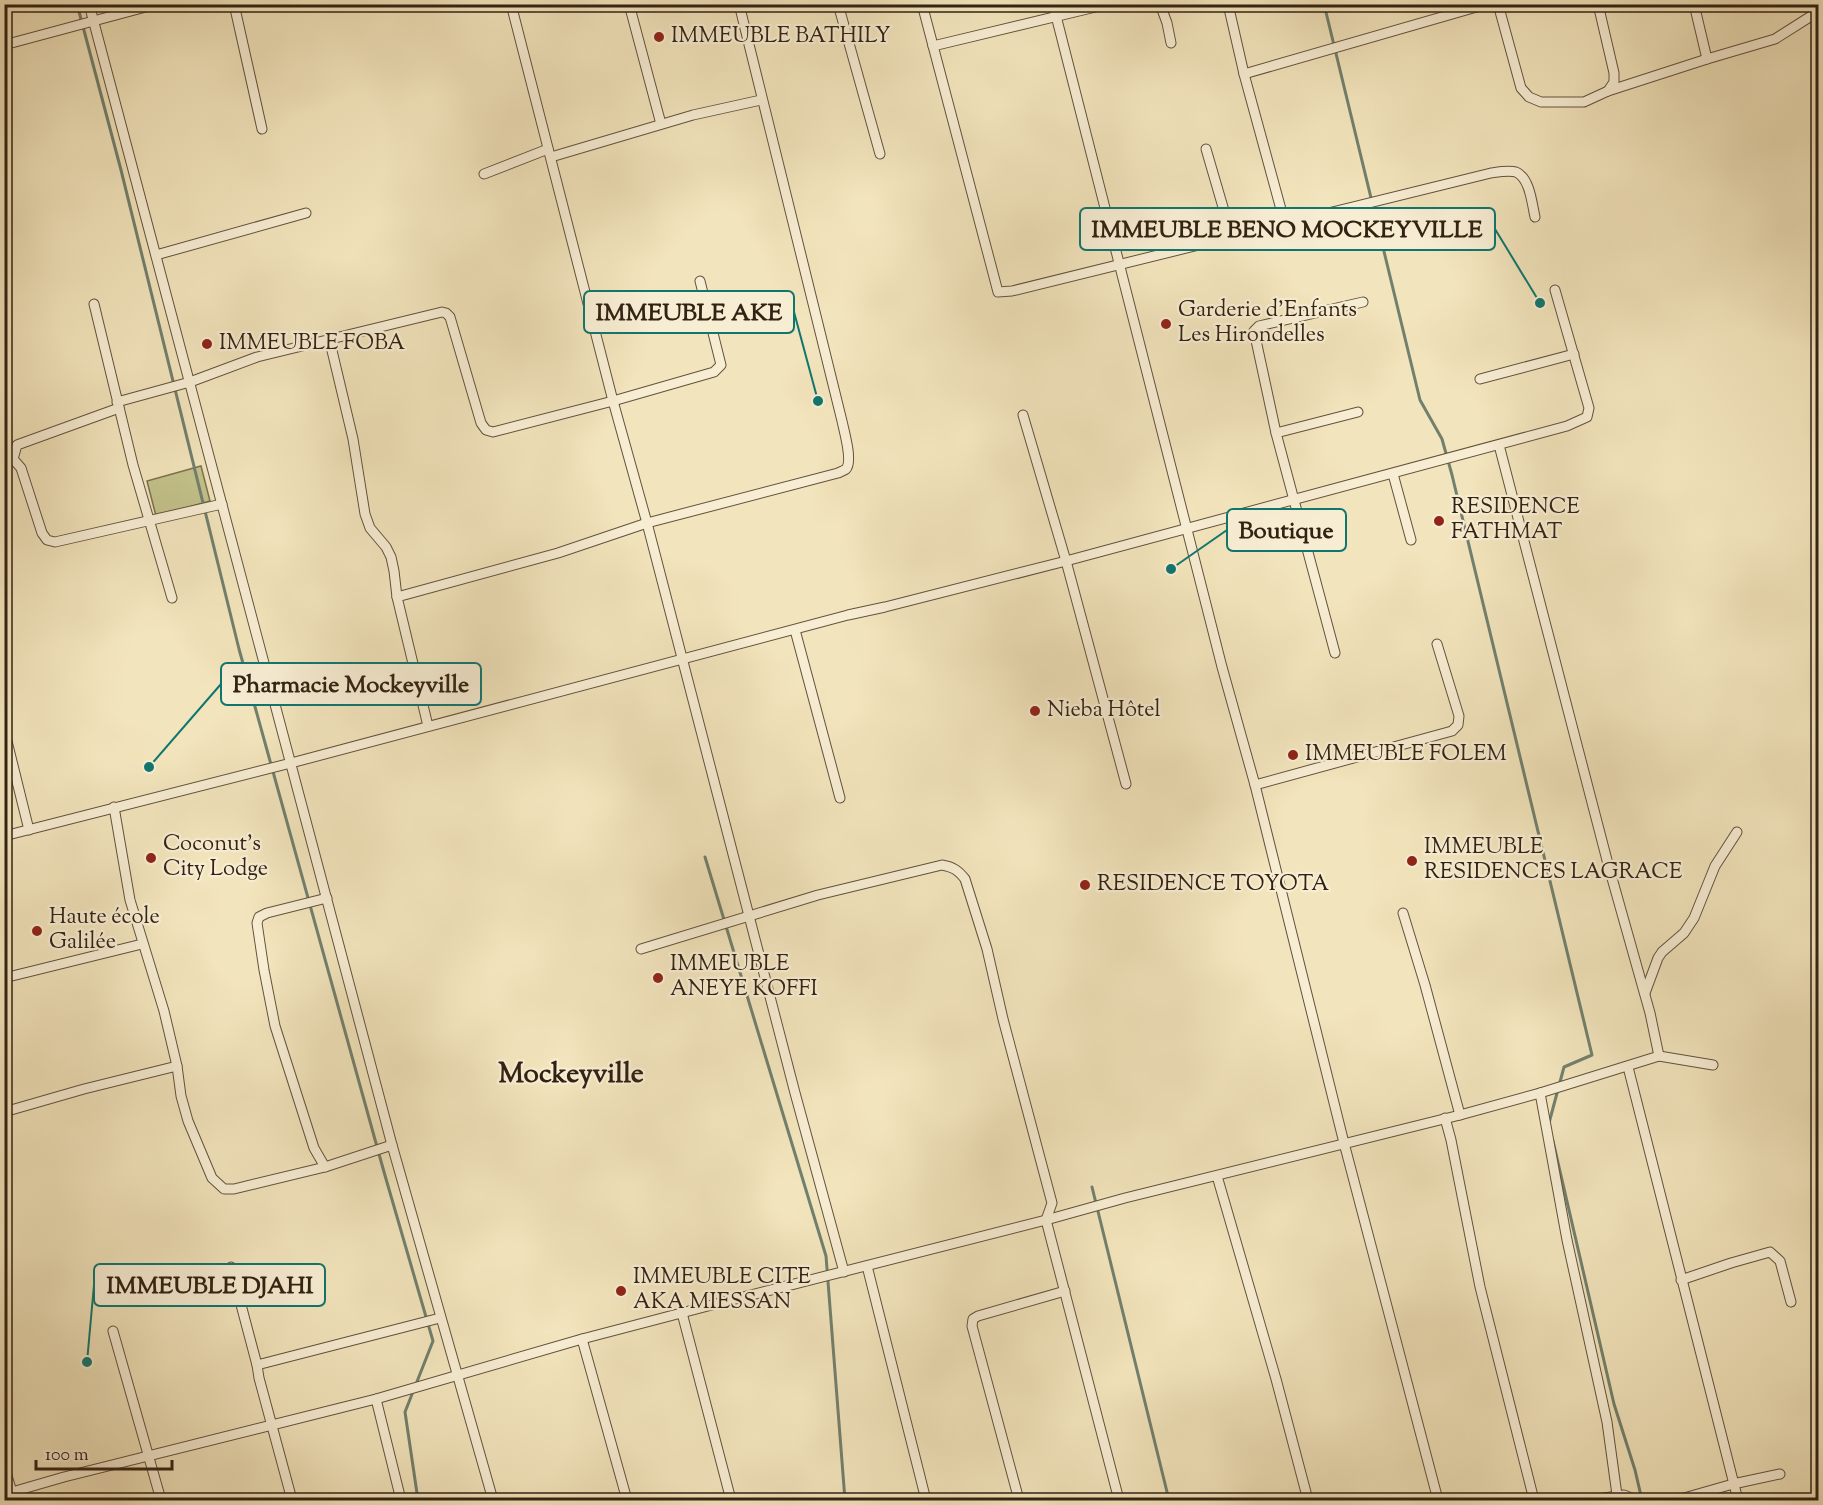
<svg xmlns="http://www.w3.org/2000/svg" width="1823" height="1505" font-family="'Sorts Mill Goudy',serif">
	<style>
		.green { fill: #c3c28b; stroke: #7a724f; stroke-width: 1.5 }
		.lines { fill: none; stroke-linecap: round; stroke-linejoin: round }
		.stream { stroke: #72806e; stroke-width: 3 }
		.minor-casing { stroke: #62523d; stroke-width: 11 }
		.minor { stroke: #f7edd3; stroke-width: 9 }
		.poi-dot { fill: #8f2418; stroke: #f7edd3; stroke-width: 2 }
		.labels { text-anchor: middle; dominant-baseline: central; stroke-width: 4.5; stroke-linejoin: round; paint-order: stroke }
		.poi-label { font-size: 22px; fill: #322213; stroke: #f7edd3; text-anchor: start }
		.district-label { font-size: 28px; font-weight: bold; fill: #322213; stroke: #f7edd3 }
		.leader { fill: none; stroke: #0f766e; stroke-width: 2 }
		.callout-dot { fill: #0f766e; stroke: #f7edd3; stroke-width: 2 }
		.callout { fill: #f7edd3; stroke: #0f766e; stroke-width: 2 }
		.callout-label { font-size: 24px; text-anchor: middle; font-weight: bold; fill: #322213 }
	</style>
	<rect width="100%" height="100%" fill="#f2e4bc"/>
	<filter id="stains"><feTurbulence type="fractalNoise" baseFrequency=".00333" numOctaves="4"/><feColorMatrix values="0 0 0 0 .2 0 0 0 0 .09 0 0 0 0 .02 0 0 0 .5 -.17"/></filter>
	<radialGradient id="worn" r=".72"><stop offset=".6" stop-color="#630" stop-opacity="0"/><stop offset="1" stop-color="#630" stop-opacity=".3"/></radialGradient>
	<path class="green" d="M201,466L210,501L156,516L147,481Z"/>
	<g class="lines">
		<g class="stream">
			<path d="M77,4L121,170L239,649L384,1172L433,1341L405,1412L418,1500"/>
			<path d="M1324,4L1420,400L1442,439L1452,475L1592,1055L1564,1067L1549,1123"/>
			<path d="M705,857L826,1256L845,1500"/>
			<path d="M1553,1141L1614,1404L1635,1470L1642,1500"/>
			<path d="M1092,1187L1169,1500"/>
		</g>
		<g class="minor-casing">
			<g id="minor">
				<path d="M89,4L392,1145L493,1500"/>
				<path d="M234,4L262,129"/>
				<path d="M511,4L613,401L647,523L795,1093L844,1272"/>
				<path d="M629,4L661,124"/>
				<path d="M838,4L880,154"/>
				<path d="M922,4L998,292L1012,291L1491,173C1498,172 1509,170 1516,172C1530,178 1532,204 1535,217"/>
				<path d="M1053,4L1222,667L1255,785L1344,1143L1438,1500"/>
				<path d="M1160,4L1167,23L1171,43"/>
				<path d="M1228,4L1244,74L1285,224"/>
				<path d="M1498,4L1521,88L1529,97L1541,102H1584L1608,91L1707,59"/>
				<path d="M1598,4L1614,73V82L1608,91"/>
				<path d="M1694,4L1707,59L1775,39L1816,13L1818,7"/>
				<path d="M4,45L157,4"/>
				<path d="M933,46L1108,4"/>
				<path d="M1244,74L1487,4"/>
				<path d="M1206,149L1232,238"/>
				<path d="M551,157L693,115L761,100"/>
				<path d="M484,174L548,149"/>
				<path d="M156,255L306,213"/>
				<path d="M94,304L133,465L172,598"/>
				<path d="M329,338L353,439L365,514L370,528L386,547L391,557L394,571L397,597"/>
				<path d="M1480,379L1574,354"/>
				<path d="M117,402L190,382L257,357L442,312L446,313L450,317L481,423L486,430L493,432L613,401L714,372L721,365L700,281"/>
				<path d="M1023,415L1066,561L1126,784"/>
				<path d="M1276,433L1358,412"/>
				<path d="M1499,445L1608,864L1650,1013L1659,1056"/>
				<path d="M4,457L13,459L21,468L42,533L47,540L55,542L222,504"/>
				<path d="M13,459L17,445L119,408"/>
				<path d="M1393,474L1411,540"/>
				<path d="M795,630L840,798"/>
				<path d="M1335,653L1276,433L1254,331L1259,326L1363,302"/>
				<path d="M428,726L397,597L558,553L647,523L838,473C840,472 845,470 846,469C853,461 844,431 842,421L739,4"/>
				<path d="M4,729L29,830"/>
				<path d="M1255,785L1452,731L1458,725L1459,716L1437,644"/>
				<path d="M114,807L130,900L164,1011L177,1066L181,1096L188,1121L212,1178L224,1189H234L325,1167L392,1145"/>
				<path d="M4,836L291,763L848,615L885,607L1066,561L1567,426L1587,417L1589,408L1555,290"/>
				<path d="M1403,913L1425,985L1460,1115"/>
				<path d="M641,949L818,895L942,865C953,867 958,870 965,879L987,949L1003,1019L1052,1203L1046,1220L1119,1500"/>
				<path d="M4,978L142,944"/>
				<path d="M1645,993L1658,958L1662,952L1684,933L1694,918L1715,866L1737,832"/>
				<path d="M1628,1067L1738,1500"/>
				<path d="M1540,1093L1567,1240L1607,1422L1617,1495"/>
				<path d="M4,1112L84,1089L177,1066"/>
				<path d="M1445,1118L1451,1140L1480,1287L1534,1500"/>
				<path d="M325,1167L314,1148L275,1026L264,970L257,923L259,917L267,913L327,898"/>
				<path d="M1217,1176L1276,1379L1308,1500"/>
				<path d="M867,1266L926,1500"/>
				<path d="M231,1267L257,1365"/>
				<path d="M1681,1280L1731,1263L1770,1252L1780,1261L1791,1302"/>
				<path d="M682,1313L731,1500"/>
				<path d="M113,1331L161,1500"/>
				<path d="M582,1339L627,1500"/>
				<path d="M376,1399L401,1500"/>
				<path d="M4,1466L12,1492"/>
				<path d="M4,1496L12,1492L64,1477L376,1399L582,1339L708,1306L1046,1220L1125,1198L1460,1115L1540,1093L1659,1056L1713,1065"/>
				<path d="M292,1500L259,1378L257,1365L440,1318"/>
				<path d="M1019,1500L972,1326L973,1319L978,1316L1065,1291"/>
				<path d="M1591,1500L1624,1495L1636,1500"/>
				<path d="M1677,1500L1733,1484L1780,1474"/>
			</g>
		</g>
		<use href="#minor" class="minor"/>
	</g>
	<g class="poi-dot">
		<circle cx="659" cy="37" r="6"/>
		<circle cx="1166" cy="324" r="6"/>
		<circle cx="207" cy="344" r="6"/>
		<circle cx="1439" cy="521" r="6"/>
		<circle cx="1035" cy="711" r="6"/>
		<circle cx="1293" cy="755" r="6"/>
		<circle cx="151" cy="858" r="6"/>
		<circle cx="1412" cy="861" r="6"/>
		<circle cx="1085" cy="885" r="6"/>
		<circle cx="37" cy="931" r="6"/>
		<circle cx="658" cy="978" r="6"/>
		<circle cx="621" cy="1291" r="6"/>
	</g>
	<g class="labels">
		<g class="poi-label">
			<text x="671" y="37">IMMEUBLE BATHILY</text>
			<text x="1178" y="311">Garderie d'Enfants<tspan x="1178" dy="25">Les Hirondelles</tspan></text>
			<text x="219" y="344">IMMEUBLE FOBA</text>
			<text x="1451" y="508">RESIDENCE<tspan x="1451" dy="25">FATHMAT</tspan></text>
			<text x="1047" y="711">Nieba Hôtel</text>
			<text x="1305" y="755">IMMEUBLE FOLEM</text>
			<text x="163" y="845">Coconut’s<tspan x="163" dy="25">City Lodge</tspan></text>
			<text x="1424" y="848">IMMEUBLE<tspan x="1424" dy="25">RESIDENCES LAGRACE</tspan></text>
			<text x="1097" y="885">RESIDENCE TOYOTA</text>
			<text x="49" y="918">Haute école<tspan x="49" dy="25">Galilée</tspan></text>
			<text x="670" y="965">IMMEUBLE<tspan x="670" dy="25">ANEYE KOFFI</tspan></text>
			<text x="633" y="1278">IMMEUBLE CITE<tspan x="633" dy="25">AKA MIESSAN</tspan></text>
		</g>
		<g class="district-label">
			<text x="571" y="1075">Mockeyville</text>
		</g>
	</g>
	<path class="leader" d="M1540 303L1495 229M818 401L794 312M1171 569L1227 530M149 767L221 684M87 1362L94 1285"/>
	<g class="callout-dot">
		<circle cx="1540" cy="303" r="6"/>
		<circle cx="818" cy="401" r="6"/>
		<circle cx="1171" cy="569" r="6"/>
		<circle cx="149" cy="767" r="6"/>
		<circle cx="87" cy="1362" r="6"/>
	</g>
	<g class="callout">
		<rect x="1080" y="208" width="415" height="42" rx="6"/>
		<rect x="584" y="291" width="210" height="42" rx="6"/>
		<rect x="1227" y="509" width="119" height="42" rx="6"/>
		<rect x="221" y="663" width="260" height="42" rx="6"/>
		<rect x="94" y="1264" width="231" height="42" rx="6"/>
	</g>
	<g class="callout-label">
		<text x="1287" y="237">IMMEUBLE BENO MOCKEYVILLE</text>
		<text x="689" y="320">IMMEUBLE AKE</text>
		<text x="1286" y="538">Boutique</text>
		<text x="351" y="692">Pharmacie Mockeyville</text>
		<text x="210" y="1293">IMMEUBLE DJAHI</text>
	</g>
	<rect width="1823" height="1505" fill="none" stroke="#f2e4bc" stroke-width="24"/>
	<rect x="6" y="6" width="1811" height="1493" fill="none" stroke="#322213" stroke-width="3"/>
	<rect x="12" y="12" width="1799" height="1481" fill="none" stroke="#322213" stroke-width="1.5"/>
	<path d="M36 1460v9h136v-9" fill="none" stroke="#322213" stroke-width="3"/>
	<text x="45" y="1460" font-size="18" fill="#322213" stroke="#f7edd3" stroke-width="4.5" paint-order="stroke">100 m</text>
	<rect width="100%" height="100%" filter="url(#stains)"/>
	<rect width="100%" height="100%" fill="url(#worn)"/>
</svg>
